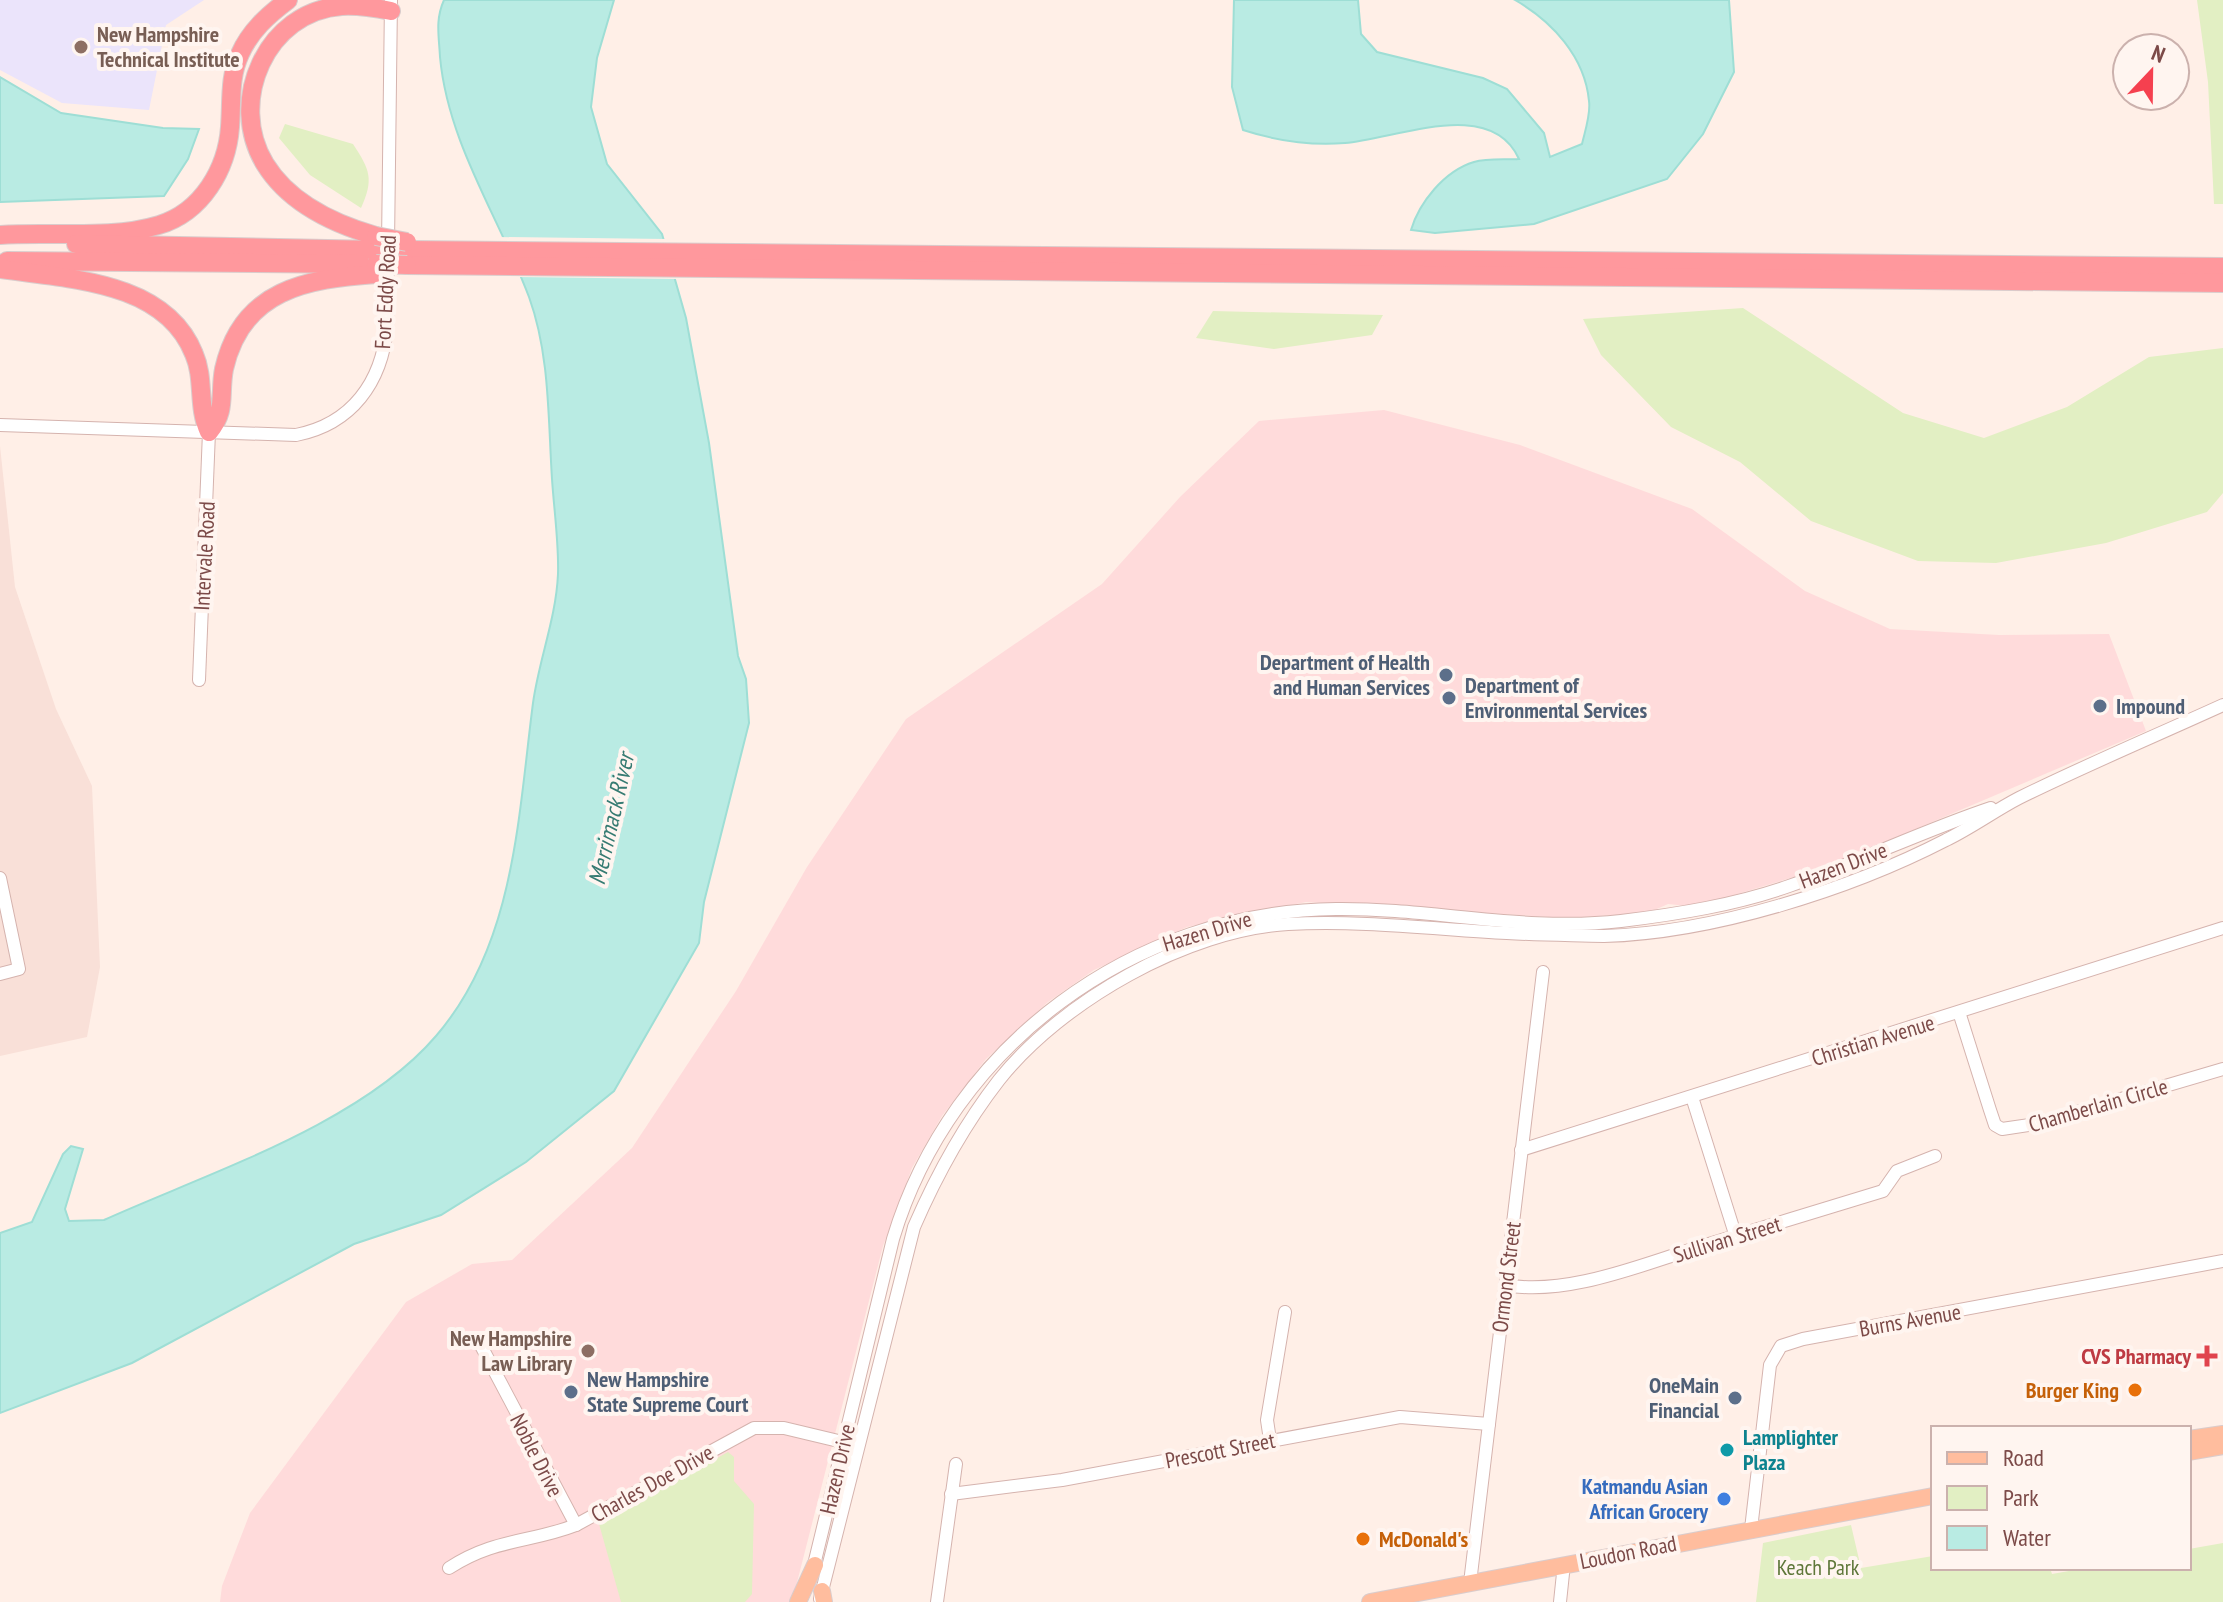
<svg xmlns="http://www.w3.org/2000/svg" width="2223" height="1602" font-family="'PT Sans Narrow',sans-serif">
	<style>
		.residential { fill: #f9e0d8 }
		.commercial { fill: #ffdbdb }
		.education { fill: #ebe4fb }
		.green { fill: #e2efc3 }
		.water { fill: #b9ebe3; stroke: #9eded5; stroke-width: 2 }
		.pier { fill: #ffefe7 }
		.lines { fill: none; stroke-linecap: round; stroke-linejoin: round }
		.minor-casing { stroke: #d5b3ae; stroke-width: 14 }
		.major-casing { stroke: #dacccc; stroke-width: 18 }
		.highway-casing { stroke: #dacccc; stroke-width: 20 }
		.minor { stroke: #fff; stroke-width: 12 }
		.major { stroke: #ffbd9e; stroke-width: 16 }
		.highway { stroke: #ff989d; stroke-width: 18 }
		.highway-bridge-casing { stroke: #dacccc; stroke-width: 20; stroke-linecap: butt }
		.highway-bridge { stroke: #ff989d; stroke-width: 18 }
		.education-dot { fill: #8d6e63; stroke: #fff5f0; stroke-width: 3 }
		.service-dot { fill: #5c6f8a; stroke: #fff5f0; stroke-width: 3 }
		.health-dot { fill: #e0444e; stroke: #fff5f0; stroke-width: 3 }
		.food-dot { fill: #e8710a; stroke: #fff5f0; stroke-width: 3 }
		.culture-dot { fill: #0f9aa8; stroke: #fff5f0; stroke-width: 3 }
		.shop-dot { fill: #3f7fe0; stroke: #fff5f0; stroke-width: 3 }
		.labels { text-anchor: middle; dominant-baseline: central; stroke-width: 8; stroke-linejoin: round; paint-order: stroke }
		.education-label { font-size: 22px; font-weight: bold; fill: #785e54; stroke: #fff5f0; text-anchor: start }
		.street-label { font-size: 22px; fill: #7c4a48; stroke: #fff5f0 }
		.service-label { font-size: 22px; font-weight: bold; fill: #4e5e75; stroke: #fff5f0; text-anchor: start }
		.health-label { font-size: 22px; font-weight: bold; fill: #be3a42; stroke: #fff5f0; text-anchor: end }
		.food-label { font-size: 22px; font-weight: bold; fill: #c56008; stroke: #fff5f0; text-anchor: end }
		.culture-label { font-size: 22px; font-weight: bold; fill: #0d838f; stroke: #fff5f0; text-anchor: start }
		.shop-label { font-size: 22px; font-weight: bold; fill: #366cbe; stroke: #fff5f0; text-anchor: end }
		.park-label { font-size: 22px; fill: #5e7739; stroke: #fff5f0 }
		.water-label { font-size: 24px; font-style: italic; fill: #367b72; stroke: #fff5f0 }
	</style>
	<rect width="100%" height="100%" fill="#ffefe7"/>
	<path class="residential" d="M0,446L15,587L56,709L92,786L100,967L87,1037L0,1056Z"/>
	<path class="commercial" d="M1384,410L1520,445L1692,509L1805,591L1890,629L1999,635L2109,634L2146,731L1824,868L1711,902L1687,906L1668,904L1648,913L1566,918L1306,902L1187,927L1094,970L1048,1002L986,1059L942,1116L912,1168L883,1246L792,1602H220L222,1586L250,1513L406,1302L472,1264L512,1260L632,1148L736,991L807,867L906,719L1102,584L1180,497L1259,421Z"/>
	<path class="education" d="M0,0H204L166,25L149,110L62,103L0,70Z"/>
	<g class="green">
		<path d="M2197,0H2223V204H2214L2208,82Z"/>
		<path d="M285,124L353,144C370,170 374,179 361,208L310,175L279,138Z"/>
		<path d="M1743,308L1903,413L1984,438L2067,407L2149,357L2223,348V493L2207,512L2106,543L1996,563L1918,561L1811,521L1740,462L1671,427L1601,355L1583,319Z"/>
		<path d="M1213,311L1383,315L1372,335L1274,349L1196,338Z"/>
		<path d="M728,1452L734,1457V1481L754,1504L752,1594L745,1602H621L599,1524Z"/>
		<path d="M1851,1525L1861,1568L1933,1556V1568H2050L2052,1574L2086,1568H2189V1549L2223,1543V1602H1756L1763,1543Z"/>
	</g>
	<g class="water">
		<path d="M444,0H614L597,58L591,107L607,164L662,234L686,318L709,443L738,656L746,679L749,723L704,902L699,943L614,1091L526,1162L441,1215L354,1244L132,1363L0,1413V1233L32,1222L63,1154L71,1146L83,1149L65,1209L69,1221L104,1220C208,1173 361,1124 436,1036C515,944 518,818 533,703C539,659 556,619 558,574C559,543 554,510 552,479C548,418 550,355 529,297C499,217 448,144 440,57C439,36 435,20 444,0Z"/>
		<path d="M1234,0H1358L1361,34L1377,52L1483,78L1507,89L1544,133L1550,157L1582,144C1585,131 1591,114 1589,101C1585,57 1552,21 1515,0H1729L1734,72L1703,134L1667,179L1534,224L1435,233L1411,230C1419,203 1444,171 1474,162C1487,158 1505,160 1519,159C1491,96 1396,139 1345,143C1309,146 1277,141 1243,130L1232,87Z"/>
		<path d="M0,77L61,113L163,128L199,129L188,159L164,196L0,202Z"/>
	</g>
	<path class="pier" d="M498,237L667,239L679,279L516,277Z"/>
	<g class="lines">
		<g class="minor-casing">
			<g id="minor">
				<path d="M0,425L296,435C352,424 382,382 387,327L391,0"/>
				<path d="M199,680L209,432"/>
				<path d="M0,878L19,969L0,974"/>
				<path d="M1959,1012L1990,1110L1995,1125L2002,1129L2036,1124L2223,1069"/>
				<path d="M1692,1097L1736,1237"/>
				<path d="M1521,1150L2223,928"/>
				<path d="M1505,1285C1566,1296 1638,1266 1696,1248C1758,1229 1821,1210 1883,1191L1897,1171L1935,1156"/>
				<path d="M478,1340L576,1525"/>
				<path d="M1270,1440L1267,1420L1285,1312"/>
				<path d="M951,1494L1062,1480L1400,1417L1489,1424"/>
				<path d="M1751,1529L1770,1365L1781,1346L1803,1339L2223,1261"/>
				<path d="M449,1568C495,1538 530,1543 576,1525L754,1428H784L851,1444"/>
				<path d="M812,1573L893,1239C951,1046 1134,911 1336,909C1431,908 1526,932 1621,921C1678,914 1735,905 1789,886C1857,863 1922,831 1991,808"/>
				<path d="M1470,1583L1543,972"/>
				<path d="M820,1599L914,1227C937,1174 964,1125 999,1080C1062,1001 1187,930 1288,924C1360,920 1434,929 1507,933C1539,935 1571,935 1604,936C1712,933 1849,890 1946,840C1971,828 1994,811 2019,798C2086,765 2155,736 2223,705"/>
				<path d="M937,1602L956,1464"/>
				<path d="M1560,1602L1564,1564"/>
			</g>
		</g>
		<g class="major-casing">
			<g id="major">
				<path d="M2189,1439L2223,1434"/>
				<path d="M2189,1452L2223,1446"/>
				<path d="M822,1591L824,1602"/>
				<path d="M798,1602L815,1565"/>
				<path d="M1370,1602L1933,1496"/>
			</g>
		</g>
		<g class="highway-casing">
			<g id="highway">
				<path d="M0,235C52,231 109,240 159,225C202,212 227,169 230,127C232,102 229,77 240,54C250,31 268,15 288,0"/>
				<path d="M376,236C334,224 289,203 265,164C227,102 266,11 342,6C358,5 376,8 391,11"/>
				<path d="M76,244L377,250"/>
				<path d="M407,250L2223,267"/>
				<path d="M7,261L361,264"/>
				<path d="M407,265L2223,283"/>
				<path d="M0,269C67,279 165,280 194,354C205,379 197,406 209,432C227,410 219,395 224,369C242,289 307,279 376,274"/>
			</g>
		</g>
		<use href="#minor" class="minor"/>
		<use href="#major" class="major"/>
		<use href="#highway" class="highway"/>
		<g class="highway-bridge-casing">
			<g id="highway-bridge">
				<path d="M376,236L407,242"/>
				<path d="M376,264L407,265"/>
			</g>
		</g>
		<use href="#highway-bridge" class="highway-bridge"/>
	</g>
	<g class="education-dot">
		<circle cx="81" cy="47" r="8"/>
		<circle cx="588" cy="1351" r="8"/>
	</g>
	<g class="service-dot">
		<circle cx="1446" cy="675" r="8"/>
		<circle cx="1449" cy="698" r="8"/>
		<circle cx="2100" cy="706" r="8"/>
		<circle cx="571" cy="1392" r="8"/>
		<circle cx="1735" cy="1398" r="8"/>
	</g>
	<path class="health-dot" d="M2203 1344h8v8h8v8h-8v8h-8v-8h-8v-8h8z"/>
	<g class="food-dot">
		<circle cx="2135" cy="1390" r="8"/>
		<circle cx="1363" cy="1539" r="8"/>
	</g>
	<circle class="culture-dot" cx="1727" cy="1450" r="8"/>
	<circle class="shop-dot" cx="1724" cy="1499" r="8"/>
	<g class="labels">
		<g class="education-label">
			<text x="97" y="34">New Hampshire<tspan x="97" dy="25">Technical Institute</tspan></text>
			<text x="572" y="1338" text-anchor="end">New Hampshire<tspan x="572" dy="25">Law Library</tspan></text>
		</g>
		<g class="street-label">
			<text transform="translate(385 292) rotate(-87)">Fort Eddy Road</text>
			<text transform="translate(204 556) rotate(-87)">Intervale Road</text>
			<text transform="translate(1843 865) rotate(-21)">Hazen Drive</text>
			<text transform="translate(1207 931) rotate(-17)">Hazen Drive</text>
			<text transform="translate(1873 1040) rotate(-17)">Christian Avenue</text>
			<text transform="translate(2098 1105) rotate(-16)">Chamberlain Circle</text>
			<text transform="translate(1727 1239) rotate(-17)">Sullivan Street</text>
			<text transform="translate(1506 1277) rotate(-83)">Ormond Street</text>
			<text transform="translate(1910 1320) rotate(-10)">Burns Avenue</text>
			<text transform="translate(1220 1450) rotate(-11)">Prescott Street</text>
			<text transform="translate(537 1455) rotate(63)">Noble Drive</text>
			<text transform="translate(837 1469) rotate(-77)">Hazen Drive</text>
			<text transform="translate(652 1483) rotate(-29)">Charles Doe Drive</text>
			<text transform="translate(1628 1552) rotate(-11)">Loudon Road</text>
		</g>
		<g class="service-label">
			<text x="1430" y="662" text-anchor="end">Department of Health<tspan x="1430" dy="25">and Human Services</tspan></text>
			<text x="1465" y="685">Department of<tspan x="1465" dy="25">Environmental Services</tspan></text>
			<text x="2116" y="706">Impound</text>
			<text x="587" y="1379">New Hampshire<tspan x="587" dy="25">State Supreme Court</tspan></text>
			<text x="1719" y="1385" text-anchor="end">OneMain<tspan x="1719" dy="25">Financial</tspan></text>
		</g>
		<g class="health-label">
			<text x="2191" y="1356">CVS Pharmacy</text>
		</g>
		<g class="food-label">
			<text x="2119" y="1390">Burger King</text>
			<text x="1379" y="1539" text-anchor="start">McDonald's</text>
		</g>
		<g class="culture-label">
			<text x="1743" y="1437">Lamplighter<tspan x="1743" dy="25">Plaza</tspan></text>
		</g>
		<g class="shop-label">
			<text x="1708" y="1486">Katmandu Asian<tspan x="1708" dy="25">African Grocery</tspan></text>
		</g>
		<g class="park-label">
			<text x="1818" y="1567">Keach Park</text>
		</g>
		<g class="water-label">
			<text transform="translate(611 819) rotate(-77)">Merrimack River</text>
		</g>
	</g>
	<rect x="1931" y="1426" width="260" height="144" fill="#fff5f0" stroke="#cbb1ad" stroke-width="2"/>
	<rect x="1947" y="1452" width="40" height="12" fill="#ffbd9e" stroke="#cbb1ad" stroke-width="2"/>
	<text x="2003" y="1466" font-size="24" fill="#7c4a48">Road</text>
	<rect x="1947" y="1486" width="40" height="24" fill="#e2efc3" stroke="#cbb1ad" stroke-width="2"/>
	<text x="2003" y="1506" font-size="24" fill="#7c4a48">Park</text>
	<rect x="1947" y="1526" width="40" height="24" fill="#b9ebe3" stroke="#cbb1ad" stroke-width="2"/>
	<text x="2003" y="1546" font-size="24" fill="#7c4a48">Water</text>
	<g transform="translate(2151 72) rotate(22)"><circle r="38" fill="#fff5f0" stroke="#cbb1ad" stroke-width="2"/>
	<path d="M0-6L14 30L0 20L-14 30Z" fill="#f5404f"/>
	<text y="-12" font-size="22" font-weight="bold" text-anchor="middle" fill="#7c4a48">N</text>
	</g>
</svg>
